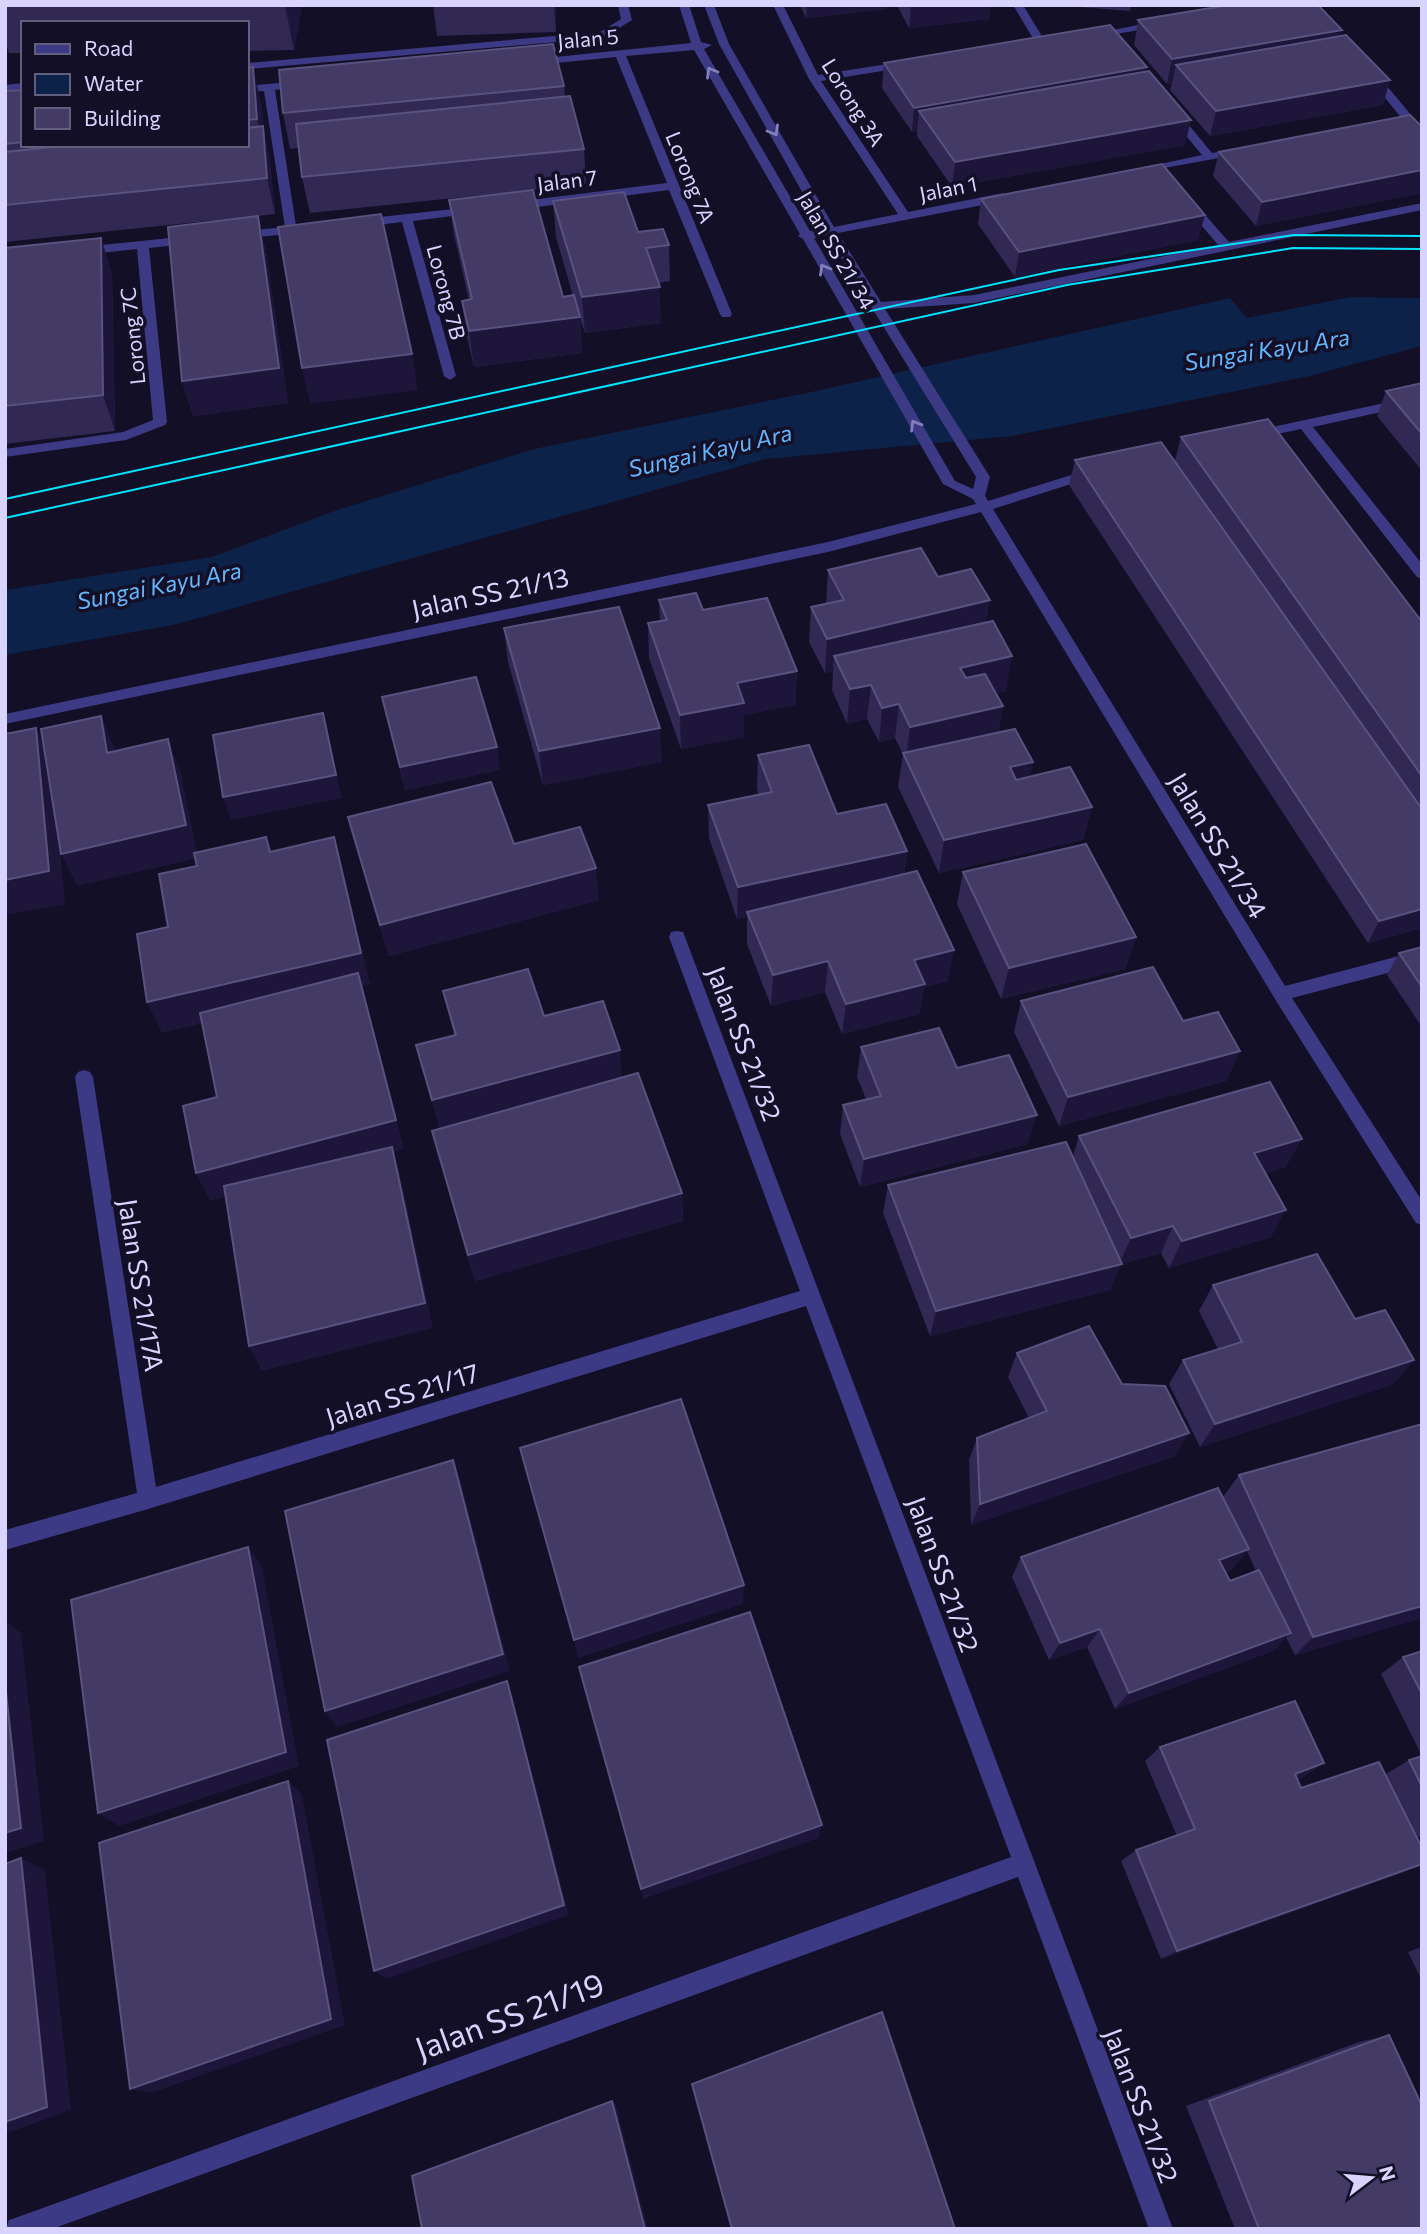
<svg xmlns="http://www.w3.org/2000/svg" width="1427" height="2234" font-family="Commissioner,sans-serif">
	<style>
		.water { fill: #0c2248 }
		.lines { fill: none; stroke-linecap: round; stroke-linejoin: round }
		.minor { fill: #3d3a85; fill-rule: evenodd }
		.tram { stroke: #00e5ff; stroke-width: 2 }
		.wall { fill: #312854; fill-rule: evenodd }
		.shaded-wall { fill: #1d163a }
		.building { fill: #433a66; stroke: #5a527e; stroke-width: 2 }
		.oneway { stroke: #837fbc }
		.labels { text-anchor: middle; dominant-baseline: central; stroke-width: 7; stroke-linejoin: round; paint-order: stroke }
		.far-street-label { font-size: 21px; fill: #d9d4ff; stroke: #130f26 }
		.far-water-label { font-size: 23px; font-style: italic; fill: #62b6ff; stroke: #130f26 }
		.street-label { font-size: 26px; fill: #d9d4ff; stroke: #130f26 }
		.near-street-label { font-size: 32px; fill: #d9d4ff; stroke: #130f26 }
	</style>
	<rect width="100%" height="100%" fill="#130f26"/>
	<path class="water" d="M1351,297L1422,298V346L1310,376L1012,436L766,459L173,625L5,655V590L212,557L334,511L534,449L816,391L1230,298L1247,318Z"/>
	<g class="lines">
		<g class="minor">
			<path d="M618,5H628L632,20L603,38L247,69V63L600,32L621,19Z"/>
			<path d="M679,5H689L701,42L712,45L704,49L810,231L823,229L719,44L704,5H714L729,44L834,227L898,214L809,79L773,5H783L818,75L906,61L911,64L906,67L821,81L908,212L1003,193L1009,197L1003,201L838,233L881,302L974,295L1218,245L1181,201L1187,197L1191,199L1229,242L1422,203V210L974,303L885,309L990,477L985,496L988,501L1094,468L1101,472L1099,475L993,509L1285,986L1422,950V964L1292,998L1422,1201V1225L1416,1223L1275,999L981,512L828,552L5,724V714L828,542L976,504L973,499L943,484L803,239L798,236L800,234L694,50L626,56L732,314L730,317H722L720,314L669,190L514,210L508,206L514,202L667,183L616,57L536,65L531,62L536,59L691,43ZM827,235L976,477L973,489L955,481L814,238Z"/>
			<path d="M1013,5H1023L1046,43L1045,45H1037Z"/>
			<path d="M1158,21L1163,24L1162,26L1093,38L1088,35Z"/>
			<path d="M1368,73H1376L1422,128V139L1418,138L1368,77Z"/>
			<path d="M302,81L307,84L306,86L275,90L296,226L308,229L302,233L235,239L233,236L239,232L285,227L264,91L247,92V86Z"/>
			<path d="M23,83V89L5,91V85Z"/>
			<path d="M1174,111L1178,112L1212,153L1241,148L1247,151L1241,154L1137,173V169L1202,155L1168,114Z"/>
			<path d="M472,207L476,209V213L413,221L456,376L450,380L444,376L402,222L361,227L355,223L361,219Z"/>
			<path d="M190,236L194,237V243L149,248L167,422L165,425L126,440L5,457V449L123,432L153,420L137,249L82,255L76,251L82,247Z"/>
			<path d="M1422,395V403L1313,427L1422,564V579L1417,577L1301,429L1254,439L1247,435L1254,431Z"/>
			<path d="M677,931L683,932L685,937L1173,2229H1149L1018,1877L52,2229H6L9,2220L18,2217L1011,1857L806,1306L148,1509L5,1550V1530L137,1493L75,1077L78,1072L84,1070L90,1072L93,1077L156,1487L800,1291L669,937L671,932Z"/>
		</g>
		<g class="tram">
			<path d="M5,499L1059,270L1294,235L1422,236"/>
			<path d="M5,518L1067,285L1293,248L1422,249"/>
		</g>
	</g>
	<g class="wall">
		<path d="M5,5H302L294,50L247,51V23H23V53H9L5,42Z"/>
		<path d="M433,5H556V32L437,36Z"/>
		<path d="M800,5H887V9L806,18Z"/>
		<path d="M897,5H991L989,19L909,28Z"/>
		<path d="M1055,5H1131L1130,11Z"/>
		<path d="M1138,20L1342,30L1340,36L1390,80L1383,105L1210,136L1170,90L1172,83L1167,84L1134,45Z"/>
		<path d="M884,63L1146,72L1185,145L952,187L917,136V131L912,132L882,88Z"/>
		<path d="M247,68L261,103L263,126L270,162L275,214L258,216L266,252L288,403L193,416L182,381L246,217L5,242V91L23,90V145H247Z"/>
		<path d="M564,86L565,97L584,149L586,184L533,190L563,297L573,296L556,237L553,201L638,232L669,245L670,281L658,283L661,323L585,333L580,318L582,353L474,367L467,337L462,301L469,300L454,235L449,200L522,191L310,213L302,177L299,148L290,149L283,113Z"/>
		<path d="M1422,127V193L1256,226L1213,176L1219,152Z"/>
		<path d="M981,199L1198,240L1015,277L978,224Z"/>
		<path d="M101,238L112,274L115,431L5,444V248Z"/>
		<path d="M1422,383V471L1377,416L1386,391Z"/>
		<path d="M1181,437L1422,622V928L1368,943L1069,485L1075,460H1175Z"/>
		<path d="M828,570L938,577L986,623L1006,691L995,693L1003,706L998,733L1033,762L1029,777L1092,807L1083,840L939,873L898,787L903,754L895,738L879,742L867,719L847,724L832,690L833,671L825,673L809,642L811,607L826,604Z"/>
		<path d="M659,600L703,610L797,671L795,705L744,715V737L681,749L649,658L648,623L660,621Z"/>
		<path d="M504,628L662,762L543,785L508,662Z"/>
		<path d="M382,697L500,770L405,790Z"/>
		<path d="M758,755L837,814L907,851L904,874L948,981L924,987L919,1014L842,1034L825,992L771,1006L747,944V917L737,919L709,838L708,805L759,795L757,789Z"/>
		<path d="M348,817L514,844L599,900L389,956L357,850Z"/>
		<path d="M963,872L1136,937L1125,969L1001,999L957,904Z"/>
		<path d="M1422,947V1027L1387,975L1399,953Z"/>
		<path d="M443,991L544,1016L622,1078L682,1193L683,1221L475,1281L432,1131L440,1129L416,1045L454,1035Z"/>
		<path d="M1021,1001L1183,1021L1240,1051L1226,1081L1059,1126L1014,1032Z"/>
		<path d="M861,1047L957,1068L1028,1144L860,1187L840,1134L843,1105L866,1099L857,1077Z"/>
		<path d="M1079,1136L1286,1167L1266,1173L1271,1237L1169,1268L1161,1253L1121,1264L1110,1290L930,1336L883,1213L888,1185L1073,1156Z"/>
		<path d="M1213,1285L1355,1319L1394,1384L1200,1447L1169,1384L1183,1360L1218,1349L1199,1311Z"/>
		<path d="M1017,1353L1122,1384L1175,1456L971,1525L969,1460L977,1438L1029,1418L1008,1377Z"/>
		<path d="M1239,1475L1422,1618L1295,1655L1286,1637L1273,1651L1115,1709L1087,1647L1049,1660L1012,1577L1021,1557L1228,1508L1223,1497ZM1247,1551L1256,1571L1230,1581L1225,1572L1232,1569Z"/>
		<path d="M1422,1651V1756L1381,1674L1403,1657Z"/>
		<path d="M1160,1747L1304,1777L1297,1780L1301,1788L1399,1802L1386,1774L1409,1760L1422,1756V1836L1417,1838L1422,1848V1864L1404,1872L1161,1959L1121,1861L1136,1850L1177,1836L1145,1761Z"/>
		<path d="M1422,1947V1981L1408,1952Z"/>
		<path d="M1389,2035L1422,2229H1235L1186,2106L1359,2042Z"/>
	</g>
	<g class="shaded-wall">
		<path d="M285,5H302L294,50Z"/>
		<path d="M554,5H556V32Z"/>
		<path d="M807,5H887V9L806,18Z"/>
		<path d="M911,5H991L989,19L909,28Z"/>
		<path d="M1342,30L1335,55L1176,65L1172,83L1167,84L1172,59Z"/>
		<path d="M253,67L261,103L265,155L257,119Z"/>
		<path d="M1147,67L1142,92L919,111L917,131L912,132L914,108Z"/>
		<path d="M1390,80L1383,105L1210,136L1216,111Z"/>
		<path d="M1191,120L1185,145L952,187L955,162Z"/>
		<path d="M263,126L270,162L275,214L267,178Z"/>
		<path d="M1422,170V193L1256,226L1262,202Z"/>
		<path d="M1205,215L1198,240L1015,277L1019,252Z"/>
		<path d="M258,216L266,252L288,403L193,416L182,381Z"/>
		<path d="M101,238L112,274L115,431L103,395Z"/>
		<path d="M660,287L661,323L585,333L582,297Z"/>
		<path d="M580,317L582,353L474,367L469,331Z"/>
		<path d="M412,354L418,390L310,404L302,368Z"/>
		<path d="M990,600L984,634L834,656L833,671L825,673L827,639Z"/>
		<path d="M1012,656L1006,691L954,702L960,668Z"/>
		<path d="M797,671L795,705L744,715V737L681,749L680,715L737,683Z"/>
		<path d="M871,685L867,719L847,724L850,689Z"/>
		<path d="M899,704L895,738L879,742L882,708Z"/>
		<path d="M1003,706L996,740L906,761L910,727Z"/>
		<path d="M323,713L342,798L231,820L223,797Z"/>
		<path d="M101,716L115,750L121,787L107,753Z"/>
		<path d="M36,728L52,762L65,904L5,915V880Z"/>
		<path d="M660,728L662,762L543,785L539,751Z"/>
		<path d="M168,739L181,773L198,858L77,886L61,854Z"/>
		<path d="M497,747L500,770L405,790L400,767Z"/>
		<path d="M1033,762L1025,796L1010,767Z"/>
		<path d="M1092,807L1083,840L939,873L944,840Z"/>
		<path d="M334,837L343,870L370,984L362,986L404,1149L393,1152L400,1175L433,1328L262,1371L249,1346L393,1152L210,1201L196,1173L361,986L162,1033L147,1002Z"/>
		<path d="M907,851L902,883L747,912V917L737,919L738,887Z"/>
		<path d="M596,868L599,900L389,956L380,925Z"/>
		<path d="M1422,909V928L1368,943L1379,921Z"/>
		<path d="M1136,937L1125,969L1001,999L1009,968Z"/>
		<path d="M954,950L948,981L924,987L919,1014L842,1034L846,1004L914,960Z"/>
		<path d="M828,961L825,992L771,1006L773,975Z"/>
		<path d="M620,1050L622,1080L440,1129L432,1100Z"/>
		<path d="M1240,1051L1226,1081L1059,1126L1068,1097Z"/>
		<path d="M1037,1115L1028,1144L860,1187L864,1159Z"/>
		<path d="M1302,1139L1286,1167L1240,1181L1254,1153Z"/>
		<path d="M682,1193L683,1221L475,1281L468,1255Z"/>
		<path d="M1286,1210L1271,1237L1169,1268L1182,1241Z"/>
		<path d="M1173,1226L1161,1253L1121,1264L1110,1290L930,1336L936,1311L1119,1264L1131,1238Z"/>
		<path d="M1414,1360L1394,1384L1200,1447L1215,1424Z"/>
		<path d="M1189,1433L1175,1456L971,1525L980,1504Z"/>
		<path d="M453,1460L461,1482L510,1671L337,1727L325,1711Z"/>
		<path d="M248,1547L262,1567L299,1766L119,1826L98,1813Z"/>
		<path d="M1249,1549L1232,1569L1203,1580L1219,1560Z"/>
		<path d="M744,1585L743,1604L578,1658L574,1640Z"/>
		<path d="M1422,1606V1618L1295,1655L1313,1637Z"/>
		<path d="M5,1621L21,1633L44,1841L5,1853Z"/>
		<path d="M1100,1629L1087,1647L1049,1660L1060,1643Z"/>
		<path d="M1291,1633L1273,1651L1115,1709L1129,1693Z"/>
		<path d="M507,1681L513,1698L569,1915L386,1979L374,1971Z"/>
		<path d="M1324,1763L1304,1777L1276,1787L1295,1774Z"/>
		<path d="M288,1781L302,1795L345,2025L151,2093L130,2089Z"/>
		<path d="M822,1825L819,1838L643,1899L641,1889Z"/>
		<path d="M21,1858L45,1870L71,2110L5,2134Z"/>
		<path d="M1422,1864L1404,1872L1161,1959L1177,1951Z"/>
		<path d="M612,2101L616,2105L648,2229H645Z"/>
		<path d="M381,2227V2229L368,2228Z"/>
	</g>
	<g class="building">
		<path d="M1229,5H1318L1342,30L1172,59L1138,20Z"/>
		<path d="M1110,25L1147,67L914,108L884,63Z"/>
		<path d="M1346,35L1390,80L1216,111L1176,65Z"/>
		<path d="M553,44L564,86L283,113L279,70Z"/>
		<path d="M253,67L257,119L247,120V68Z"/>
		<path d="M1149,71L1191,120L955,162L919,111Z"/>
		<path d="M23,90V142L5,144V91Z"/>
		<path d="M570,96L584,149L302,177L296,124Z"/>
		<path d="M1410,115L1422,127V170L1262,202L1219,152Z"/>
		<path d="M263,126L267,178L5,205V152L72,145H247V128Z"/>
		<path d="M1162,164L1205,215L1019,252L981,199Z"/>
		<path d="M533,190L563,297L574,295L580,317L469,331L462,301L472,299L449,200Z"/>
		<path d="M624,192L638,232L663,229L669,245L646,248L660,287L582,297L553,201Z"/>
		<path d="M381,214L412,354L302,368L278,227Z"/>
		<path d="M258,216L279,368L182,381L168,227Z"/>
		<path d="M101,238L103,395L5,406V248Z"/>
		<path d="M1422,383V434L1386,391Z"/>
		<path d="M1268,419L1422,622V776L1181,437Z"/>
		<path d="M1161,442L1422,809V909L1379,921L1075,460Z"/>
		<path d="M921,548L938,577L971,569L990,600L827,639L811,607L844,600L828,570Z"/>
		<path d="M696,593L703,610L767,598L797,671L737,683L744,703L680,715L648,623L667,620L659,600Z"/>
		<path d="M619,607L660,728L539,751L504,628Z"/>
		<path d="M993,621L1012,656L960,668L966,678L985,674L1003,706L910,727L899,704L882,708L871,685L850,689L834,656Z"/>
		<path d="M476,677L497,747L400,767L382,697Z"/>
		<path d="M323,713L336,775L223,797L213,735Z"/>
		<path d="M101,716L107,753L168,739L186,825L61,854L41,729Z"/>
		<path d="M36,728L49,871L5,880V734Z"/>
		<path d="M1015,729L1033,762L1010,767L1016,780L1070,767L1092,807L944,840L903,753Z"/>
		<path d="M809,745L837,814L886,804L907,851L738,887L708,805L772,792L758,755Z"/>
		<path d="M491,782L514,844L580,827L596,868L380,925L348,817Z"/>
		<path d="M266,837L270,852L334,837L361,953L147,1002L137,934L168,927L159,874L197,866L194,853Z"/>
		<path d="M1086,844L1136,937L1009,968L963,872Z"/>
		<path d="M917,871L954,950L914,960L925,984L846,1004L828,961L773,975L747,912Z"/>
		<path d="M1422,947V987L1399,953Z"/>
		<path d="M1153,967L1183,1021L1218,1012L1240,1051L1068,1097L1021,1001Z"/>
		<path d="M528,969L544,1016L603,1001L620,1050L432,1100L416,1045L456,1035L443,991Z"/>
		<path d="M358,973L396,1120L196,1173L183,1106L217,1097L200,1013Z"/>
		<path d="M939,1028L957,1068L1009,1055L1037,1115L864,1159L843,1105L881,1096L861,1047Z"/>
		<path d="M638,1073L682,1193L468,1255L432,1131Z"/>
		<path d="M1270,1082L1302,1139L1254,1153L1286,1210L1182,1241L1173,1226L1131,1238L1079,1136Z"/>
		<path d="M1066,1142L1122,1264L936,1311L888,1185Z"/>
		<path d="M392,1147L425,1303L249,1346L224,1186Z"/>
		<path d="M1317,1254L1355,1319L1385,1310L1414,1360L1215,1424L1183,1360L1242,1342L1213,1285Z"/>
		<path d="M1089,1326L1122,1384L1165,1386L1189,1433L980,1504L977,1438L1047,1411L1017,1353Z"/>
		<path d="M681,1399L744,1585L574,1640L520,1448Z"/>
		<path d="M1422,1424V1606L1313,1637L1239,1475Z"/>
		<path d="M453,1460L503,1654L325,1711L285,1511Z"/>
		<path d="M1218,1488L1249,1549L1219,1560L1230,1581L1259,1570L1291,1633L1129,1693L1100,1629L1060,1643L1021,1557Z"/>
		<path d="M248,1547L286,1752L98,1813L71,1600Z"/>
		<path d="M750,1612L822,1825L641,1889L579,1667Z"/>
		<path d="M1422,1651V1694L1403,1657Z"/>
		<path d="M507,1681L564,1905L374,1971L327,1740Z"/>
		<path d="M5,1683L21,1828L5,1833Z"/>
		<path d="M1295,1701L1324,1763L1295,1774L1301,1788L1379,1762L1422,1848V1864L1177,1951L1136,1850L1195,1829L1160,1747Z"/>
		<path d="M1422,1756V1787L1409,1760Z"/>
		<path d="M288,1781L331,2019L130,2089L99,1843Z"/>
		<path d="M21,1858L47,2107L5,2122V1864Z"/>
		<path d="M882,2012L955,2229H732L692,2084Z"/>
		<path d="M1389,2035L1422,2106V2229H1259L1209,2101Z"/>
		<path d="M612,2101L645,2229H422L412,2176Z"/>
	</g>
	<defs><path id="oneway-chevron" d="M-2-3.5L2.5 0L-2 3.5" fill="none" stroke-width="1.6" stroke-linecap="round" stroke-linejoin="round" transform="scale(1.75)"/></defs>
	<g class="oneway">
		<use href="#oneway-chevron" transform="translate(711 72) rotate(-120)"/>
		<use href="#oneway-chevron" transform="translate(774 131) rotate(60)"/>
		<use href="#oneway-chevron" transform="translate(824 269) rotate(-120)"/>
		<use href="#oneway-chevron" transform="translate(915 425) rotate(-121)"/>
	</g>
	<g class="labels">
		<g class="far-street-label">
			<text transform="translate(588 38) rotate(-5)">Jalan 5</text>
			<text transform="translate(854 102) rotate(58)">Lorong 3A</text>
			<text transform="translate(691 177) rotate(68)">Lorong 7A</text>
			<text transform="translate(567 180) rotate(-7)">Jalan 7</text>
			<text transform="translate(948 188) rotate(-11)">Jalan 1</text>
			<text transform="translate(837 250) rotate(60)">Jalan SS 21/34</text>
			<text transform="translate(447 292) rotate(75)">Lorong 7B</text>
			<text transform="translate(132 336) rotate(-96)">Lorong 7C</text>
		</g>
		<g class="far-water-label">
			<text transform="translate(1267 349) rotate(-9)">Sungai Kayu Ara</text>
			<text transform="translate(710 450) rotate(-13)">Sungai Kayu Ara</text>
			<text transform="translate(159 585) rotate(-11)">Sungai Kayu Ara</text>
		</g>
		<g class="street-label">
			<text transform="translate(490 592) rotate(-12)">Jalan SS 21/13</text>
			<text transform="translate(1219 845) rotate(59)">Jalan SS 21/34</text>
			<text transform="translate(745 1043) rotate(69)">Jalan SS 21/32</text>
			<text transform="translate(142 1285) rotate(81)">Jalan SS 21/17A</text>
			<text transform="translate(402 1394) rotate(-17)">Jalan SS 21/17</text>
			<text transform="translate(944 1574) rotate(70)">Jalan SS 21/32</text>
			<text transform="translate(1142 2105) rotate(69)">Jalan SS 21/32</text>
		</g>
		<g class="near-street-label">
			<text transform="translate(509 2015) rotate(-20)">Jalan SS 21/19</text>
		</g>
	</g>
	<rect width="1427" height="2234" fill="none" stroke="#d9d4ff" stroke-width="14"/>
	<rect x="21" y="21" width="228" height="126" fill="#130f26" stroke="#625e7d" stroke-width="2"/>
	<rect x="35" y="44" width="35" height="10" fill="#3d3a85" stroke="#625e7d" stroke-width="2"/>
	<text x="84" y="56" font-size="21" fill="#d9d4ff">Road</text>
	<rect x="35" y="74" width="35" height="21" fill="#0c2248" stroke="#625e7d" stroke-width="2"/>
	<text x="84" y="91" font-size="21" fill="#d9d4ff">Water</text>
	<rect x="35" y="108" width="35" height="21" fill="#433a66" stroke="#625e7d" stroke-width="2"/>
	<text x="84" y="126" font-size="21" fill="#d9d4ff">Building</text>
	<g transform="translate(1371 2178) rotate(74)" stroke="#130f26" stroke-width="5" paint-order="stroke">
	<path d="M0-5L12 26L0 18L-12 26Z" fill="#d9d4ff"/>
	<text y="-10" font-size="19" font-weight="bold" text-anchor="middle" fill="#d9d4ff">N</text>
	</g>
</svg>
